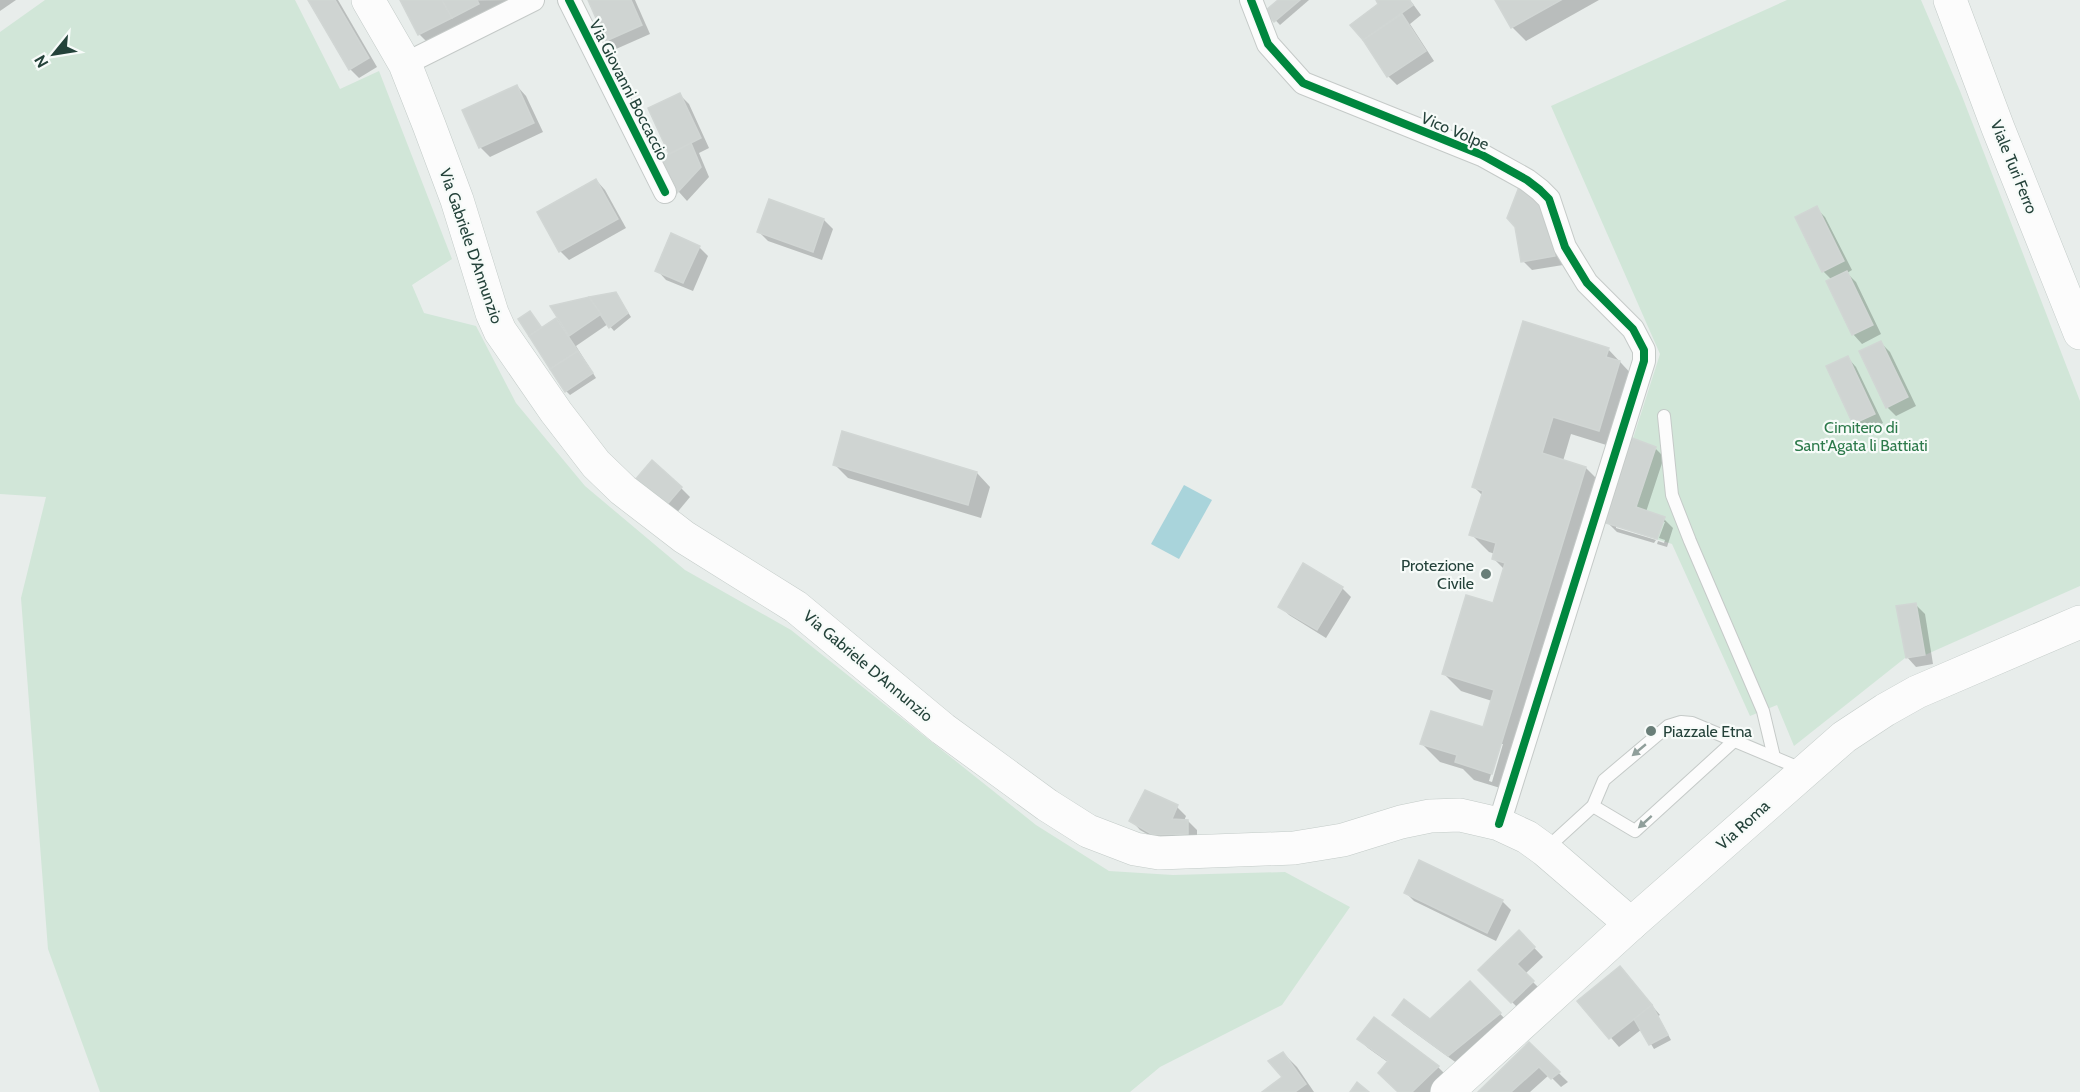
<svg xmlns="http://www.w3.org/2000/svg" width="2080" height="1092" font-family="Cabin,sans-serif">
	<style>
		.green { fill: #d1e6d8 }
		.water { fill: #a9d4db }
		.shadow { fill: #0003; fill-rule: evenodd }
		.building { fill: #cfd4d2; stroke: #d1d6d4; stroke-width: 1.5 }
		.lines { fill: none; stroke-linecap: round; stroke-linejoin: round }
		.lane-casing { stroke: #c5cac8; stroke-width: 14 }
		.street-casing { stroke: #c5cac8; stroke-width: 24 }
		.secondary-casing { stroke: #c3cbc8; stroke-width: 34 }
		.lane { stroke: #fcfcfc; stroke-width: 12 }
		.street { stroke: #fcfcfc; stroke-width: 22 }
		.secondary { stroke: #fcfcfc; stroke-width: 33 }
		.cycleway-casing { stroke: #f7fbf9; stroke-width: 11 }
		.cycleway { stroke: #00873e; stroke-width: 8 }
		.oneway { fill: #909f9b }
		.poi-dot { fill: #697e78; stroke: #f7fbf9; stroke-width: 2 }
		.labels { text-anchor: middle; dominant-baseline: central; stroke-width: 4.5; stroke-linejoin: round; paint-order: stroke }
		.street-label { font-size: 16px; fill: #24423a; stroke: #f7fbf9 }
		.park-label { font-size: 16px; fill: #2d7a4b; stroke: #f7fbf9 }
		.poi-label { font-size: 16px; fill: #24423a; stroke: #f7fbf9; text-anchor: end }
	</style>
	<rect width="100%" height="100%" fill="#e8edeb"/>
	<g class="green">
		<path d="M45,0H295L340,89L379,71L452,259L412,285L424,313L476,326L516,403L585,486L685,570L791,630L1036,825L1109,871L1173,875L1285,872L1350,907L1282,1005L1160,1067L1130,1092H100L48,949L21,598L46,497L0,494V32Z"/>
		<path d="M1787,0H1921L1960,91L2080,401V586L1925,655L1905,658L1794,746L1777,705L1750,716L1672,544L1606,523L1660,354L1551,106Z"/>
	</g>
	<path class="water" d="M1184,485L1212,500L1179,559L1151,544Z"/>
	<g class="shadow">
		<path d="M0,0H16L0,11Z"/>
		<path d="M310,0H338L377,67L359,78L350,69Z"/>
		<path d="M516,0L429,44L420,35L402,1Z"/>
		<path d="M590,0H635L650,34L616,49L607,40Z"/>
		<path d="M1281,0H1309L1280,25L1267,11Z"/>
		<path d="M1377,0H1410L1421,15L1410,24L1434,61L1397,85L1388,76L1364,39L1380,5Z"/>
		<path d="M1497,0H1599L1526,41L1512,27Z"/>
		<path d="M517,86L526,96L543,132L490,157L481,148L464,111Z"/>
		<path d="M680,95L689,104L709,148L699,153L709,177L687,201L679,192L662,159L671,155L650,109Z"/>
		<path d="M596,180L605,190L626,228L569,260L560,251Z"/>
		<path d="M1542,206L1563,265L1532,270L1523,261L1516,226Z"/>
		<path d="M1816,208L1825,217L1852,270L1847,273L1856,282L1881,334L1862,344L1853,334L1832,280L1823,271Z"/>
		<path d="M824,220L833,229L822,260L768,241L759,232Z"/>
		<path d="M699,247L708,256L693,291L666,280L657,270Z"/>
		<path d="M616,294L631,317L614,331L608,324L576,346L596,378L570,395L566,391L542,329L558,318Z"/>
		<path d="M1881,343L1890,352L1916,406L1896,416L1887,407Z"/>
		<path d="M1608,349L1637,380L1616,448L1571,434L1563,461L1586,468L1604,486L1510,791L1474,780L1463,769L1440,762L1422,744L1484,729L1492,701L1461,691L1443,673L1494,605L1504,569L1493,558L1495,554L1489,552L1471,534L1483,496L1474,487ZM1500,744H1503L1492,782L1489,781Z"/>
		<path d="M1847,357L1856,367L1883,423L1863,433L1854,424L1828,367Z"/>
		<path d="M1655,448L1664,457L1646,512L1664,519L1673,528L1667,547L1657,544L1658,541L1664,543L1665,540L1659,538L1665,522L1616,525V528L1656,540L1654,543L1617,532L1608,523Z"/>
		<path d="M834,464L977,473L990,487L981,518L848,478Z"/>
		<path d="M681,488L690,497L675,515L646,489Z"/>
		<path d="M1342,588L1351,597L1326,638L1289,615L1280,606Z"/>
		<path d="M1916,605L1925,614L1933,664L1916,667L1907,657Z"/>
		<path d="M1177,807L1186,816L1184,821H1188L1197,830V843H1163L1140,830L1131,820Z"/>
		<path d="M1405,892L1502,901L1511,910L1496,941L1414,901Z"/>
		<path d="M1519,932L1543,957L1525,974L1542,991L1521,1011L1480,970Z"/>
		<path d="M1620,968L1660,1015L1658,1016L1671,1040L1654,1049L1642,1029L1619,1047L1579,1001Z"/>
		<path d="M1470,983L1509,1023L1458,1064L1403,1024L1394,1015L1430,1021Z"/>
		<path d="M1359,1039L1438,1067L1447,1076L1430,1092H1399L1389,1063L1368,1048Z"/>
		<path d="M1529,1044L1568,1082L1561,1087L1549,1075L1530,1092H1480Z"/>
		<path d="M1283,1053L1297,1067L1314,1092H1264L1285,1077Z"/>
	</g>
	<g class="building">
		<path d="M308,0H335L369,58L349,70Z"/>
		<path d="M400,0H442L452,18L418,35Z"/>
		<path d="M442,0H477L479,4L452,18Z"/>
		<path d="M588,0H631L642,25L606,41Z"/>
		<path d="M1278,0H1300L1274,22L1265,11Z"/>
		<path d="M1376,0H1409L1413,5L1363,40L1350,25L1378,4Z"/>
		<path d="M1495,0H1561L1511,28Z"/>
		<path d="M1402,14L1426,51L1387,77L1363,40Z"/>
		<path d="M517,85L534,123L479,148L462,110Z"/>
		<path d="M680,93L701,138L669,154L648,108Z"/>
		<path d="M691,143L701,167L677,193L660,159Z"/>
		<path d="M596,179L618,219L559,252L537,212Z"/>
		<path d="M1519,187L1543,205L1555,256L1521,262L1515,227L1507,218Z"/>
		<path d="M769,199L824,219L813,252L757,232Z"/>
		<path d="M1817,206L1844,261L1822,272L1795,217Z"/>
		<path d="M671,233L700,246L683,283L655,271Z"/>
		<path d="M1847,271L1873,325L1852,335L1826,281Z"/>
		<path d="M616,292L628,313L609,328L589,297Z"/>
		<path d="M589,297L601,314L569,336L550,306Z"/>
		<path d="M530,311L542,328L529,336L518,319Z"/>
		<path d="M556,318L578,351L550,369L529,336Z"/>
		<path d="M1523,321L1609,348L1606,357L1620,361L1599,431L1553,417L1542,453L1586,467L1492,774L1455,762L1457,755L1420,744L1431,711L1483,727L1494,690L1442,674L1466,595L1493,603L1505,563L1492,559L1496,543L1469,535L1483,491L1472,487Z"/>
		<path d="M1881,341L1908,397L1886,408L1859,351Z"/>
		<path d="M578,351L593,373L565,392L550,369Z"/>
		<path d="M1848,356L1875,414L1853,424L1826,366Z"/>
		<path d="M842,431L977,472L968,505L833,465Z"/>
		<path d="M1632,438L1656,447L1636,507L1665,517L1657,539L1606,523Z"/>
		<path d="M652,460L682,487L665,507L635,480Z"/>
		<path d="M1303,563L1343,587L1317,630L1278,607Z"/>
		<path d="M1916,603L1925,655L1906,658L1896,606Z"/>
		<path d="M1145,790L1178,805L1172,819L1188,820V834L1153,835L1129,821Z"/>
		<path d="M1419,860L1503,900L1487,933L1404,893Z"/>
		<path d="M1519,930L1535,947L1517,964L1534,981L1511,1003L1478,970Z"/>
		<path d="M1620,966L1652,1005L1609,1039L1577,1001Z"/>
		<path d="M1470,981L1501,1013L1448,1056L1392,1015L1404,999L1430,1019Z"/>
		<path d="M1652,1005L1668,1035L1649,1045L1634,1019Z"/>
		<path d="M1374,1017L1439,1066L1412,1092H1398L1378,1073L1388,1061L1357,1039Z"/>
		<path d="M1529,1042L1560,1072L1551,1079L1539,1067L1511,1092H1478Z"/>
		<path d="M1283,1052L1306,1084L1295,1092H1262L1282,1077L1268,1061Z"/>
		<path d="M1357,1082L1369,1092H1350Z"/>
	</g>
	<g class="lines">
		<g class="lane-casing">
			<g id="lane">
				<path d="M1664,416L1672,495L1690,541L1763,711L1774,757"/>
				<path d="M1593,806L1635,831L1735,740"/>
				<path d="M1546,849L1593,806L1604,780L1668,726L1681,722L1692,723L1804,770"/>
			</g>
		</g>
		<g class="street-casing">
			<g id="street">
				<path d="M569,0L665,192"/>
				<path d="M1251,0L1268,44L1303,83L1482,155L1527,180L1540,190L1549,199L1565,247L1587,283L1633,329L1644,350V361L1499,824"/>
				<path d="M405,64L533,0"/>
			</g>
		</g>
		<g class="secondary-casing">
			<g id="secondary">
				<path d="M368,0L405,64L429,125L457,200L492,313L500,331L556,412L596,464L623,490L684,537L796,607L943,729L1047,805L1088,831L1135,849L1159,853L1294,848L1343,840L1401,822L1430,816L1460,815L1499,824L1527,837L1545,850L1631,924"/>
				<path d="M1950,0L1998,128L2080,333"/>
				<path d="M1447,1092L1631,924L1844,737L1885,710L1917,692L2080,622"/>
			</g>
		</g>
		<use href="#lane" class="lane"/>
		<use href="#street" class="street"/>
		<use href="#secondary" class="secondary"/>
		<g class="cycleway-casing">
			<g id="cycleway">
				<path d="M569,0L665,192"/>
				<path d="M1251,0L1268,44L1303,83L1482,155L1527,180L1540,190L1549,199L1565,247L1587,283L1633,329L1644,350V361L1499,824"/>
			</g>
		</g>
		<use href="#cycleway" class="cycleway"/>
	</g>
	<defs><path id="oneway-solid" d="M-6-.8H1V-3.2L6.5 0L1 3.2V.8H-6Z" transform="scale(1.5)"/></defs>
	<g class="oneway">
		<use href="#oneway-solid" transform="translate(1639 750) rotate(140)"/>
		<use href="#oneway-solid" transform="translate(1645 822) rotate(138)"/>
	</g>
	<g class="poi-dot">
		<circle cx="1486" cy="574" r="6"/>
		<circle cx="1651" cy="731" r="6"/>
	</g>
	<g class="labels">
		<g class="street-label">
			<text transform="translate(629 90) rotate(63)">Via Giovanni Boccaccio</text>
			<text transform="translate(1455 131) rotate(23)">Vico Volpe</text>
			<text transform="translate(2014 167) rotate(68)">Viale Turi Ferro</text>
			<text transform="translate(471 246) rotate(71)">Via Gabriele D'Annunzio</text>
			<text transform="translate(868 666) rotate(40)">Via Gabriele D'Annunzio</text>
			<text transform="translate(1743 825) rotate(-42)">Via Roma</text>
		</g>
		<g class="park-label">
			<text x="1861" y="427">Cimitero di<tspan x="1861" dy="18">Sant'Agata li Battiati</tspan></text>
		</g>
		<g class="poi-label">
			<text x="1474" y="565">Protezione<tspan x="1474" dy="18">Civile</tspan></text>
			<text x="1663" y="731" text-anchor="start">Piazzale Etna</text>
		</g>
	</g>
	<g transform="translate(54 54) rotate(240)" stroke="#f7fbf9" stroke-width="4.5" paint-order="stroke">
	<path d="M0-4.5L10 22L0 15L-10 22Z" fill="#24423a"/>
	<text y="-9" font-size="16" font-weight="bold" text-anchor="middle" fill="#24423a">N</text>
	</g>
</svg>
